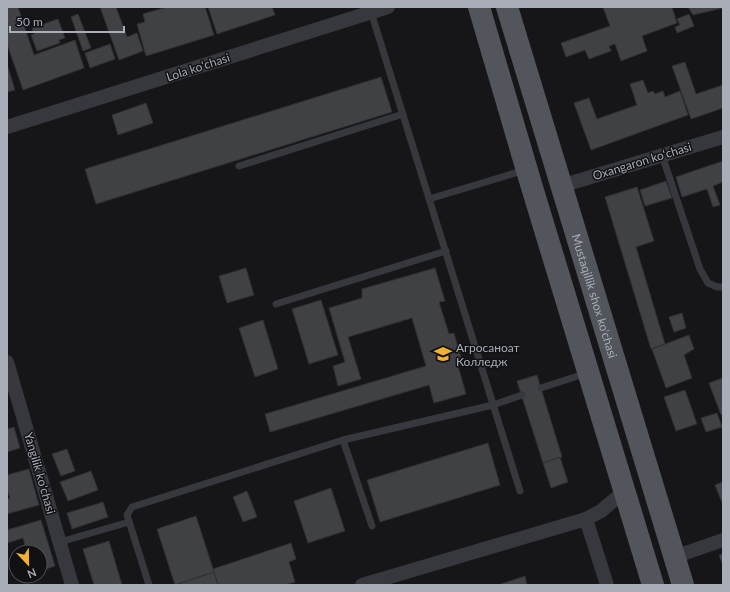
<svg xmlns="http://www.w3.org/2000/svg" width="730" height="592" font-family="Lato,sans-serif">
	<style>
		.building { fill: #404145; stroke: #303034 }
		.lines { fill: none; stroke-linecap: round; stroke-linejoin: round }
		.service { stroke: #37383d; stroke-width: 7 }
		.minor { stroke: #37383d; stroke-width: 14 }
		.primary { stroke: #53555c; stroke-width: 22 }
		.labels { text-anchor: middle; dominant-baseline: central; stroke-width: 3; stroke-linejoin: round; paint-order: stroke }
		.street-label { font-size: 12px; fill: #a8adb8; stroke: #111113 }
		.poi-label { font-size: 12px; fill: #a8adb8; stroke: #111113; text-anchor: start }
	</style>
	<rect width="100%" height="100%" fill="#161618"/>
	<g class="building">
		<path d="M7,7H18L34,55L75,40L84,68L23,90L7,44Z"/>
		<path d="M100,7H116L127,37L137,33L143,51L119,60Z"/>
		<path d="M167,7H205L214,35L146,56L137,24L145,22L143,14Z"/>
		<path d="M208,7H272L275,15L217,34Z"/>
		<path d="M603,7H672L677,23L642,36L647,51L621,61L615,44L609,46L611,51L589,59L585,50L566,57L561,43L610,26Z"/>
		<path d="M688,7H723V8L693,15Z"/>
		<path d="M78,14L91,48L83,51L71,17Z"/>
		<path d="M689,14L694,26L677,33L675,27L680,25L677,19Z"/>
		<path d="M58,19L65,38L59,40L60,43L37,51L31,35L34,34L32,28Z"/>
		<path d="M110,44L115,59L90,68L85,53Z"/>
		<path d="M685,62L696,94L723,85V108L691,119L672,66Z"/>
		<path d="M7,64L15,90L7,92Z"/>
		<path d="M381,77L392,112L96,204L85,169Z"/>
		<path d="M643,80L648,93L653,91L655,94L663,91L665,97L680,91L688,115L591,150L574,103L589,98L597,119L637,105L630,84Z"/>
		<path d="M146,103L153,123L118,135L112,115Z"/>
		<path d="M723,161V182L713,186L720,205L713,207L707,189L682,197L676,177Z"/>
		<path d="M666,181L672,198L645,206L640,190Z"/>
		<path d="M637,187L654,241L636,247L665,344L651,349L605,197Z"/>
		<path d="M246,268L254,295L227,303L219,276Z"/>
		<path d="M435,268L445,301L439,302L449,334L454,333L461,358L456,359L466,394L434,403L429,385L270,432L265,414L426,366L412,318L348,337L361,379L338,386L333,366L345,362L329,308L362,298V289Z"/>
		<path d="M321,300L338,355L309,364L292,309Z"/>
		<path d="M682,313L686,328L674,332L669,317Z"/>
		<path d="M263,320L278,369L255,377L239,328Z"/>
		<path d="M689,335L694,349L684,355L692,378L666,388L652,349Z"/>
		<path d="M537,375L562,457L543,463L517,381Z"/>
		<path d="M723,378V414L721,415L709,383Z"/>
		<path d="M685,390L697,424L676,431L664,397Z"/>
		<path d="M717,413L722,427L706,432L701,418Z"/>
		<path d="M14,427L20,448L7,452V429Z"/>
		<path d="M488,443L500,485L380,522L367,480Z"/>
		<path d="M67,449L75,471L61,476L52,454Z"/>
		<path d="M560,457L568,482L551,488L543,463Z"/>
		<path d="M29,469L39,505L7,514V499L10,498L7,489V475Z"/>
		<path d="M91,471L98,490L68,501L60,482Z"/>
		<path d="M723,482V505L715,485Z"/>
		<path d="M331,488L345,531L308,543L294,501Z"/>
		<path d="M247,491L257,517L243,522L233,497Z"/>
		<path d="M103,502L108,517L72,529L67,513Z"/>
		<path d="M196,516L214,572L175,585L157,529Z"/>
		<path d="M41,520L55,566L40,571V552H27L23,538L7,543V530Z"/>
		<path d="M109,541L122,585H94L83,549Z"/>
		<path d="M291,543L296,559L289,562L295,582L284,585H218L213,569Z"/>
		<path d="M723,554V566L719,555Z"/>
		<path d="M214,572L218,585H175Z"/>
		<path d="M525,576L527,585H498Z"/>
	</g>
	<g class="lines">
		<g class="service">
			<path d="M371,12L520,491"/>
			<path d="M662,155L700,269L708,283L717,287H723"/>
			<path d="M239,166L403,114"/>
			<path d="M429,199L525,170"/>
			<path d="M276,304L446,251"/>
			<path d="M541,388L587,373"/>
			<path d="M343,440L372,526"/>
			<path d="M60,542L129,522"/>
			<path d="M149,585L127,515L132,507L343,440L493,405L522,395"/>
		</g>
		<g class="minor">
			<path d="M7,127L388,7"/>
			<path d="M561,186L723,137"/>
			<path d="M7,362L72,585"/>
			<path d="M674,557L723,540"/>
			<path d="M362,585L586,519"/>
			<path d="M607,585L586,519L601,511L625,491"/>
		</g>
		<g class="primary">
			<path d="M479,7L531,184L653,585"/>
			<path id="s1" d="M507,7L683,585"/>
		</g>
	</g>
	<defs>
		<g id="university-bare" transform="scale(1.38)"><path d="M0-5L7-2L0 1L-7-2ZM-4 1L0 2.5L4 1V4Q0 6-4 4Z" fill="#f2b134" stroke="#111113" stroke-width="2.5" paint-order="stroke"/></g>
	</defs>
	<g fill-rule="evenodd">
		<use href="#university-bare" x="443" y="354"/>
	</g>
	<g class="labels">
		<g class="street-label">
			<text transform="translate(198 67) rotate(-18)">Lola koʻchasi</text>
			<text transform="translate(642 161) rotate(-17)">Oxangaron koʻchasi</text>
			<text stroke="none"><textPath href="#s1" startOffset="302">Mustaqillik shox ko'chasi</textPath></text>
			<text transform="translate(40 473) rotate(74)">Yangilik koʻchasi</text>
		</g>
		<g class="poi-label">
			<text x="456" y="347">Агросаноат<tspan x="456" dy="14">Колледж</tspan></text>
		</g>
	</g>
	<rect width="730" height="592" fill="none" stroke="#a8adb8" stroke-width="16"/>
	<g transform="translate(28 564) rotate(158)"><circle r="19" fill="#111113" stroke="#4d4f55"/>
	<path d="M0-3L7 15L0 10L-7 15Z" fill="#f2b134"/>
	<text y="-6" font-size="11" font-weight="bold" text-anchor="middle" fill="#a8adb8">N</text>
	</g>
	<path d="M10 26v6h114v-6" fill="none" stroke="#a8adb8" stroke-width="2"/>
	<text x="16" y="26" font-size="12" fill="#a8adb8" stroke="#111113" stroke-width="3" paint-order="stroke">50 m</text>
</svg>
